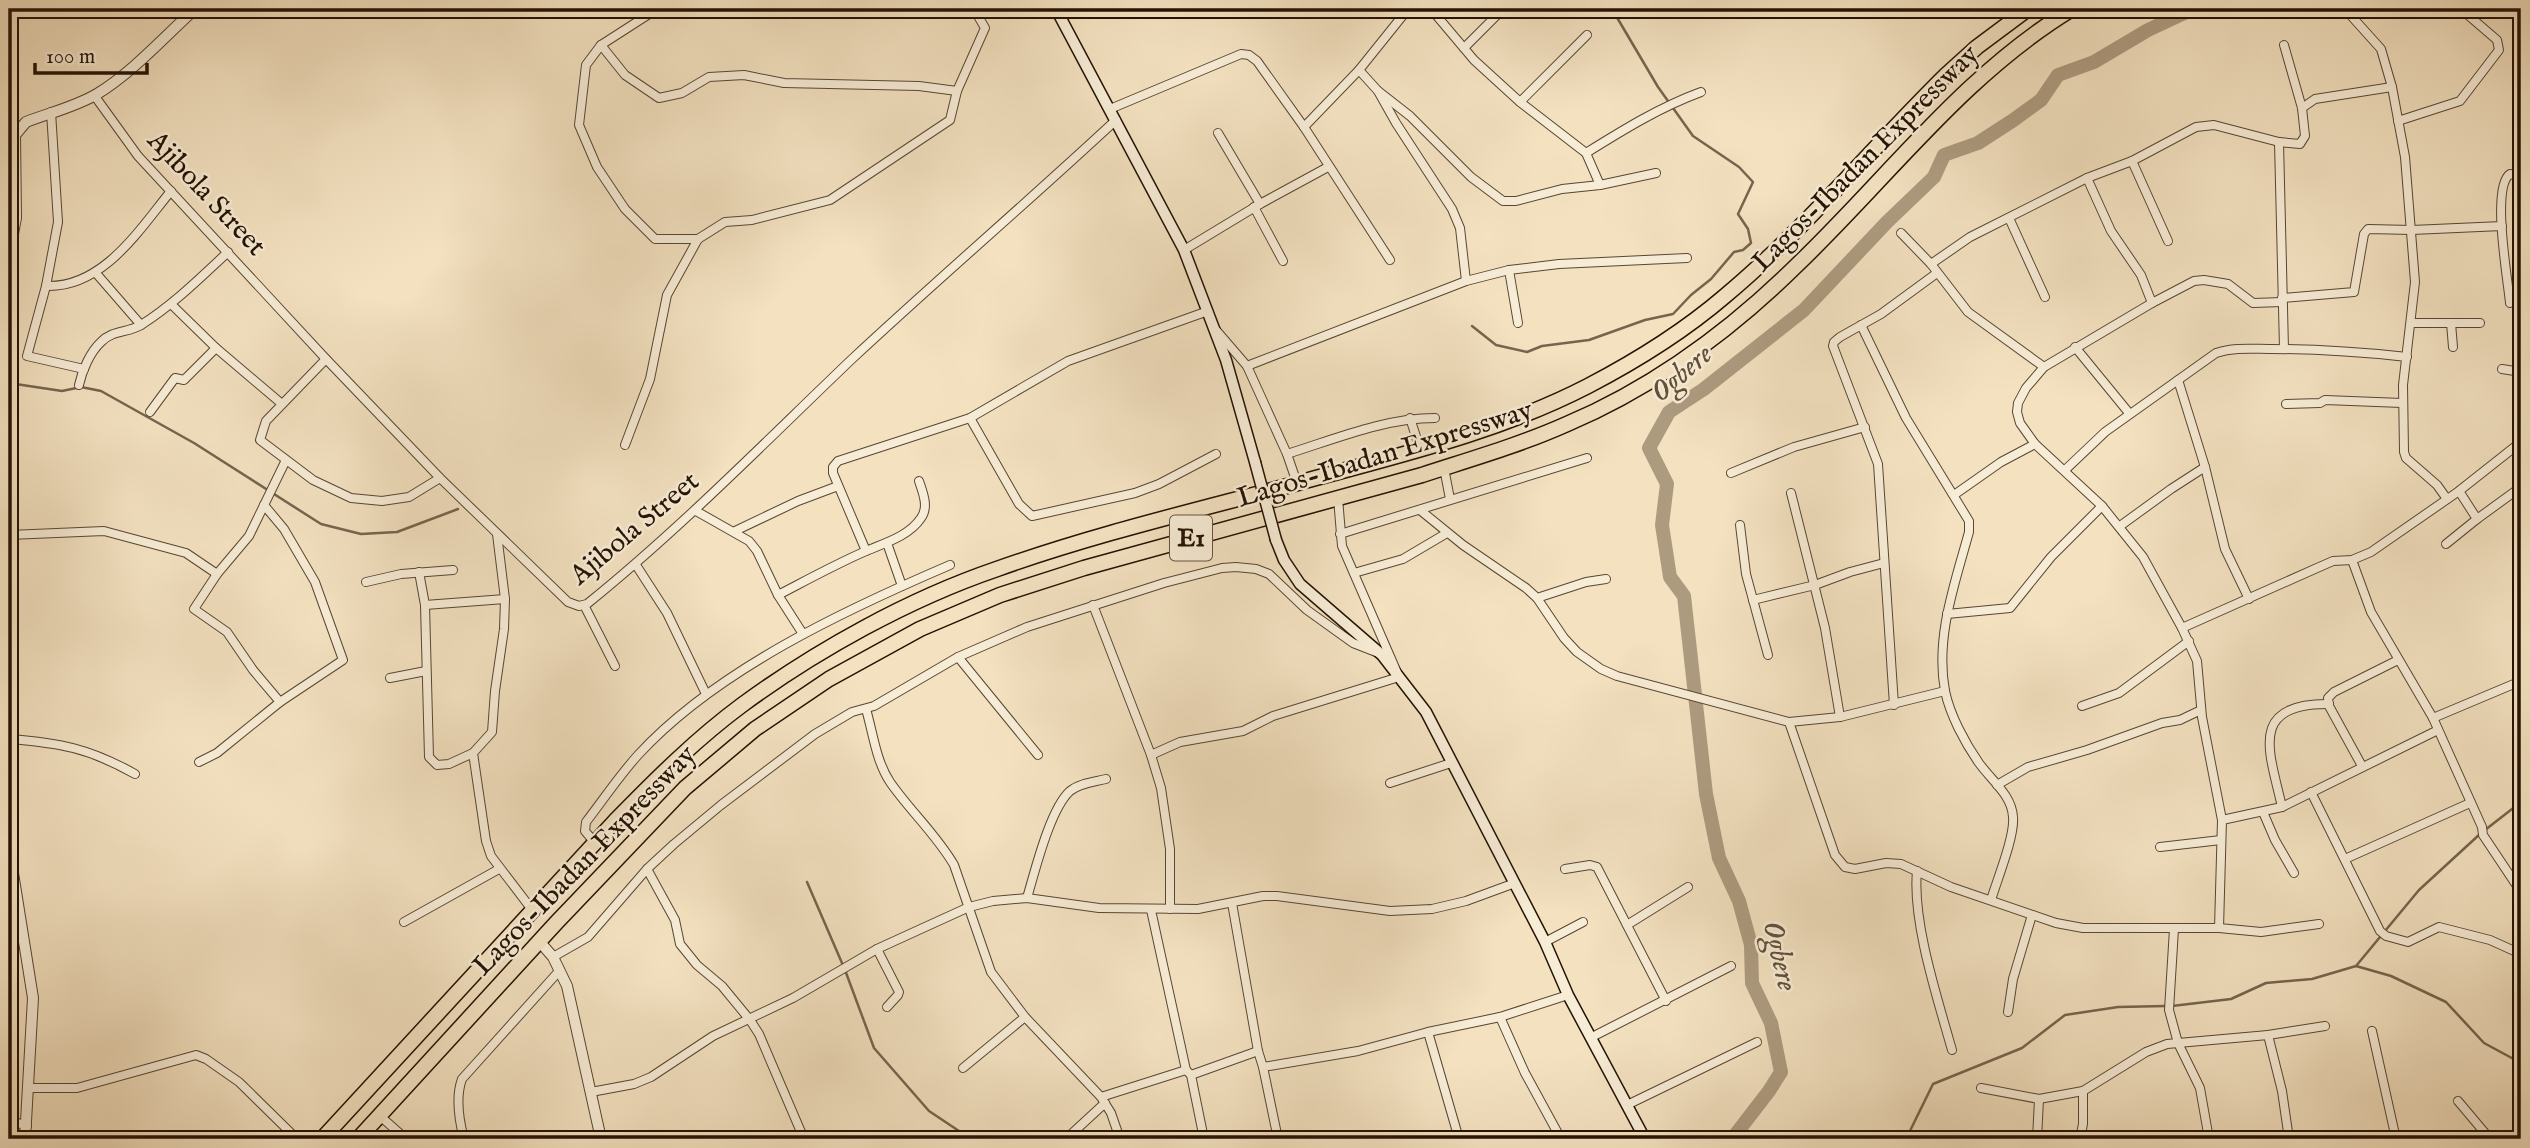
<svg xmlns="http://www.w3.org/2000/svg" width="2530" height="1148" font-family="'IM FELL English',serif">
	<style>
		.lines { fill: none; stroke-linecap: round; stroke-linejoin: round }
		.stream { stroke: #76644e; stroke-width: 2.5 }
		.river { stroke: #ad9b80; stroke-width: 14 }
		.minor-casing { stroke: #584632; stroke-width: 10 }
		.tertiary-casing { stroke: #584632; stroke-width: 12 }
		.secondary-casing { stroke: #241203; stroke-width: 13 }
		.motorway-casing { stroke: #241203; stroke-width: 17 }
		.minor { stroke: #f7ecd6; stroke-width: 8 }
		.tertiary { stroke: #f7ecd6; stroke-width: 10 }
		.secondary { stroke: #f7ecd6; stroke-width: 10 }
		.motorway { stroke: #f3e1c0; stroke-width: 14 }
		.secondary-bridge-casing { stroke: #241203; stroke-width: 13; stroke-linecap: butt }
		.secondary-bridge { stroke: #f7ecd6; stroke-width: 10 }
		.labels { text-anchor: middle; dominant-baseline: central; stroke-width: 5; stroke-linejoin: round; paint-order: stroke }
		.shield { fill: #f7ecd6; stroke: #635342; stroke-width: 2 }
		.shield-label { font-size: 26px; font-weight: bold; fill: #241203 }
		.street-label { font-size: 28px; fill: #241203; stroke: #f7ecd6 }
		.water-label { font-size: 30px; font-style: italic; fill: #62503b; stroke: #f7ecd6 }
	</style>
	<rect width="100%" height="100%" fill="#f3e1c0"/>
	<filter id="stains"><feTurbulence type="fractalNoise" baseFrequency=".00286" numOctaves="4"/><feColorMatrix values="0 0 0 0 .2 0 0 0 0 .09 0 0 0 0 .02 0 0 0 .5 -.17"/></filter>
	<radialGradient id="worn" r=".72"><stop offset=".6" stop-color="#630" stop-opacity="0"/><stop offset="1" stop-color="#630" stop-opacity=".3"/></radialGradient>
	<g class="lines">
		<g class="stream">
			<path d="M1472,326L1496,345L1527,352L1542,346L1589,340L1645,320L1673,314L1691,295L1711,279L1734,252L1743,250L1751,243L1748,229L1738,214L1753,182L1739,167L1693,136L1658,87L1612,9"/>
			<path d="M9,383L62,391L81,387L101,391L194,443L321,524L361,534L397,532L458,509"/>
			<path d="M2485,830L2521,802"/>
			<path d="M807,882L845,970L874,1048L929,1111L971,1139"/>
			<path d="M2356,966L2391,976L2446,1002L2484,1043L2521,1063"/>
			<path d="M2172,1006L2231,999L2266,983L2312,979L2356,966L2419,890L2480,834"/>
			<path d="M1738,1133L1783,1139"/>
			<path d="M1906,1139L1933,1084L2022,1048L2065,1015L2118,1007L2166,1006"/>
		</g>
		<path class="river" d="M1732,1139L1769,1091L1781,1072L1771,1023L1752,983L1751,945L1739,901L1719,858L1706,794L1684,596L1670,577L1662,525L1667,484L1649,448L1669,412L1704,389L1804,310L1887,222L1934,177L1944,155L1978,143L2012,121L2041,100L2058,75L2094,62L2148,30L2193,9"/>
		<g class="minor-casing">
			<g id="minor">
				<path d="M657,9L601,45L625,75L659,98L682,93L709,77L744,75L784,83L919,86L957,91"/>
				<path d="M1431,9L1474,60L1520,102L1586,153L1600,185"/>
				<path d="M2345,9L2381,49L2392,87L2405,157L2415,282L2403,385L2404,452L2406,458L2437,485L2447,499"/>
				<path d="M601,45L586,65L579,125L597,167L625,209L655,239H698"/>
				<path d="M1464,48L1503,9"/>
				<path d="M1359,70L1378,91L1396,123L1452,209L1460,228L1466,281"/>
				<path d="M1378,91L1410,116L1471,177L1503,201H1516L1562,189L1600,185L1656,173"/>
				<path d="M94,95L138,156L326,359L440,478L568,602L579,606L587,604C681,528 765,442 852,359C939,278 1029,201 1116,120"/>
				<path d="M9,102L15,135H9"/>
				<path d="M1520,102L1587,35"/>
				<path d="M2302,108L2315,99L2392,87"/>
				<path d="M1110,109L1241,54L1249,55L1257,61L1304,127L1390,260"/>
				<path d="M51,112L58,222L46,286L27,356L84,369"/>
				<path d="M2398,121L2460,101L2499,50L2497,40L2461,9"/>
				<path d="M1304,127L1359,70L1408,9"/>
				<path d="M1218,133L1260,204"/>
				<path d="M2279,142L2284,349"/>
				<path d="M1586,153C1623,130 1660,107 1701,92"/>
				<path d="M2132,161L2168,241"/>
				<path d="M2087,178L2111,231L2141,275L2152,303"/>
				<path d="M1254,207L1283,261"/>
				<path d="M2009,218L2045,297"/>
				<path d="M1901,233L1931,264L1968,312L2044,367"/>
				<path d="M1184,250L1260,204L1328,167"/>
				<path d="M1931,264L1970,237L2087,178L2132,161L2196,127L2214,125L2279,142L2300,144L2305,136L2302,108L2284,45"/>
				<path d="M1509,270L1518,323"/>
				<path d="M95,272L141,325"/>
				<path d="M46,286C103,288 139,230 171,191"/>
				<path d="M2282,298L2354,292L2364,234L2368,229L2412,230L2502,226"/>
				<path d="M2510,303C2508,280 2491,187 2510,174L2521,176"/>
				<path d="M171,304L216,348L282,404"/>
				<path d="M2411,323H2480"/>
				<path d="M2451,323L2453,347"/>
				<path d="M1861,325L1906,418L1969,521V532C1955,583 1935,637 1945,691C1950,715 1965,743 1979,763C1991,780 2012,795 2013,817C2015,836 1997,880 1991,900"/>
				<path d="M1216,330L1247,366L1287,454L1297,483"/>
				<path d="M2075,347L2129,413"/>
				<path d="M326,359L266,421L260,440L313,480L351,498L382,501L409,497L440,478"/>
				<path d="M1247,366L1466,281L1509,270L1559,264L1687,258"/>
				<path d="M2502,369L2521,372"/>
				<path d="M2178,380L2205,467L2225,549L2249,599"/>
				<path d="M79,385C82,371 90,352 101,342C112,330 128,333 141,325C173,305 200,278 228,252"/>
				<path d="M2286,404L2320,403L2325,400L2402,403"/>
				<path d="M150,412L175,378L184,380L216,348"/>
				<path d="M970,418L1019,504L1032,516L1135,493L1159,484L1216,454"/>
				<path d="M1410,418L1420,449"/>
				<path d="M625,445L650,379L667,295L698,239L725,222L752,220L830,200L950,120L957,91L985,28L974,9"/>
				<path d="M1287,454C1335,439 1385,418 1435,418"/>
				<path d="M1444,468L1450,499"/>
				<path d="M2065,470L2105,432L2216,353C2234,347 2252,349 2271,349C2316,349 2361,352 2407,357"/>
				<path d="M1731,473L1794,447L1865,427"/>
				<path d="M1791,493L1825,628L1840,717"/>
				<path d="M1954,495L2001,462L2035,444"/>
				<path d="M1420,510L1463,545L1526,588L1537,598L1564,638L1577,652L1601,669L1617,676L1789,722L1840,717L1945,691"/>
				<path d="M696,511L749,541L757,551L778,595L803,634"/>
				<path d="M2477,519L2521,487"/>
				<path d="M1740,525L1746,574L1768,655"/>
				<path d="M2120,526L2171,489L2205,467"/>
				<path d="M735,531L798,501L838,486"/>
				<path d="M497,534L505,599L504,629L495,691L492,732L473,753L486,841L491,856L533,911"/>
				<path d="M1340,534L1587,458"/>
				<path d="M9,535L104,531L186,553L217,574"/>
				<path d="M887,543L902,586"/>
				<path d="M2446,544L2477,519L2459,491"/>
				<path d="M866,551L833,473V467L838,461L970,418L1068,361L1208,311"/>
				<path d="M2352,560L2371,612L2433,718L2482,827L2483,835L2521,892"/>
				<path d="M636,565L667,613L706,694"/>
				<path d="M419,572L425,605L429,757L437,765L449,764L473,753"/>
				<path d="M1354,573L1403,559L1447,533"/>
				<path d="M366,582L401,574L453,570"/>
				<path d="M778,595C807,580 836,564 866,551C885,543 909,536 921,518C929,507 923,493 919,481"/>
				<path d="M1537,598L1586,582L1606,579"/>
				<path d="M1753,600L1815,585L1850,572L1884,563"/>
				<path d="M425,605L505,599"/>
				<path d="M584,605L615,666"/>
				<path d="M1093,605L1151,755L1161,788L1170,849V909"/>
				<path d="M1947,614L2010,608L2051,557L2102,506"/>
				<path d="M2182,628L2317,568L2333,561L2352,560L2371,552L2459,491L2521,442"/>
				<path d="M958,657L1038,755"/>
				<path d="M390,678L426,671"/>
				<path d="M280,702L253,670L227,632L194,609L217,574L249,536L286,460"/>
				<path d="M1894,705L1878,464L1833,346L1834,342L1840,337L1881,314L1937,273"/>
				<path d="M2082,706L2119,693L2189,641"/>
				<path d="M866,709C873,733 876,761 890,782C910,811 936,834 954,865L991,972L1025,1017L1101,1097L1111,1113L1120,1139"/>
				<path d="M2433,718L2521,681"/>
				<path d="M1789,722L1835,855L1845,867L1855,869L1886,863L1901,864L1951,887L2056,923L2083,928H2219L2222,820L2282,807L2438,730"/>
				<path d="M9,739C60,743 89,748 135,774"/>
				<path d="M1151,755L1180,742L1243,731L1273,716L1399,677L1342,546L1338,498"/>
				<path d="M199,762L217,753L280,702L343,660L315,582L284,529L264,505"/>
				<path d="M2362,766L2329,706L2328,698L2334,692L2398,660"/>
				<path d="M1390,783L1451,763"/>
				<path d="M1997,785L2028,767L2087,750L2162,723L2180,720L2201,710"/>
				<path d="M2311,792L2380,931L2386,936L2408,942L2439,927L2490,940L2521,954"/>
				<path d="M2282,807C2270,753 2247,703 2329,704"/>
				<path d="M2263,812L2275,840L2294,873"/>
				<path d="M2222,820L2202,717L2197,661L2182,628L2143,557L2102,506L2035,444L2020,423L2017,412L2018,403L2026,388L2044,367L2152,303L2194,281L2204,280L2228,284L2253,303L2282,302"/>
				<path d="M595,843L585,831L586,822C603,800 619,776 638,755C716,670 845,610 950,565"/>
				<path d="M2160,847L2221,840"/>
				<path d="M2345,859L2470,803"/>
				<path d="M647,869L675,920L680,944L697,965L722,986L750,1020L759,1034L804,1139"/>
				<path d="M1565,869L1590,865L1597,867L1666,1001"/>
				<path d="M1917,871C1912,922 1938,1000 1952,1050"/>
				<path d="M1027,898C1035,871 1050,809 1070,791C1080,783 1094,782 1106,779"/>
				<path d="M1232,903L1258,1051L1263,1067L1278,1139"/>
				<path d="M1151,910L1186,1070L1191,1075L1204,1139"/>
				<path d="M404,922L499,869"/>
				<path d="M1627,925L1688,887"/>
				<path d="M2219,928L2261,932L2319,924"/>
				<path d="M2174,929L2169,1010L2178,1043L2200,1088L2209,1139"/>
				<path d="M1545,942L1583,922"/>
				<path d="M877,949L899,992L898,995L887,1007"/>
				<path d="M553,957L588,937L647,869L674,844L721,805L815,734L852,712L874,706L958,657L1027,627L1164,583L1222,568L1236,567L1256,569L1269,574L1307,610L1353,643L1376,652"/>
				<path d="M2008,1012L2013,979L2032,915"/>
				<path d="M1500,1017L1525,1073L1561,1139"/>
				<path d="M2372,1031L2396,1139"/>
				<path d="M1428,1032L1459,1139"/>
				<path d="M2268,1035L2282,1091L2289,1139"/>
				<path d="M1592,1037L1731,966"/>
				<path d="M1263,1067L1358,1051L1428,1032L1500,1017L1568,995"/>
				<path d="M963,1068L1025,1017"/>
				<path d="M1191,1075L1258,1051"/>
				<path d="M29,1088H77L196,1055L206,1059L239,1082L297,1139"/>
				<path d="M1981,1088L2039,1099L2083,1091L2146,1052L2167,1044L2268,1035L2325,1026"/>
				<path d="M591,1092L634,1084L651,1077L713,1036L793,998L877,949L969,907L993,901L1027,898L1099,908L1198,909L1263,896H1277L1390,911L1432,909L1466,901L1515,883"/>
				<path d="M1101,1097L1186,1070"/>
				<path d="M2458,1101L2490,1139"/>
				<path d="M1627,1105L1757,1042"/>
				<path d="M380,1116L406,1139"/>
				<path d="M9,1120L27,1126"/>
				<path d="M464,1139C459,1120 455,1098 462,1079L560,970"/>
				<path d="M1066,1139L1105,1103"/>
				<path d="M1542,1139L1557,1134"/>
				<path d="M2037,1139L2039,1099"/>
				<path d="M2080,1139L2083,1124V1091"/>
			</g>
		</g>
		<g class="tertiary-casing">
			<g id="tertiary">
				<path d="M9,255L16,218L15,135L26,122C49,113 75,107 97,94C133,72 164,37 195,9"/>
				<path d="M9,732V779"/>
				<path d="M9,848L33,998L25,1139"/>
				<path d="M539,941L553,957L567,986L601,1139"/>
			</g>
		</g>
		<g class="secondary-casing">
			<g id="secondary">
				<path d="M1056,9L1184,250L1226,360L1255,462"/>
				<path d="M1276,540L1284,560L1300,584L1382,655L1426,712L1545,942L1568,995L1645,1139"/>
			</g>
		</g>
		<g class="motorway-casing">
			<g id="motorway">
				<path d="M322,1139L615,821C655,780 696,739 742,705C817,650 909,599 997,569C1095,534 1198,510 1298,483C1396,456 1497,433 1588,386C1636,361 1683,332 1725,296C1805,229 1872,148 1946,75L1977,47L2028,9"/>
				<path d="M358,1139L556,923L685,788L755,729L829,679L920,629L1000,595L1084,568L1422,475C1471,459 1520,445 1567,424C1654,387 1730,331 1797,265C1888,178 1963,75 2072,9"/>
			</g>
		</g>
		<use href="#minor" class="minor"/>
		<use href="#tertiary" class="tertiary"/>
		<use href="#secondary" class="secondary"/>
		<use href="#motorway" class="motorway"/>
		<g class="secondary-bridge-casing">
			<path id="secondary-bridge" d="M1255,462L1276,540"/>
		</g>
		<use href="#secondary-bridge" class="secondary-bridge"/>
	</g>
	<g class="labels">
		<rect class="shield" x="1170" y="515.5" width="42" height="45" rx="5"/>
		<g class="shield-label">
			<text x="1191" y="538">E1</text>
		</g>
		<g class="street-label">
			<text transform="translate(1866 159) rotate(-45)">Lagos-Ibadan Expressway</text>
			<text transform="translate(206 194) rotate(47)">Ajibola Street</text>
			<text transform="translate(1385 455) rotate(-17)">Lagos-Ibadan Expressway</text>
			<text transform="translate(635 529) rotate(-40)">Ajibola Street</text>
			<text transform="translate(585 861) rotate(-46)">Lagos-Ibadan Expressway</text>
		</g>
		<g class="water-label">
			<text transform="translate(1682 374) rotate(-41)">Ogbere</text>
			<text transform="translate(1779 956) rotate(77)">Ogbere</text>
		</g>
	</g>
	<rect width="2530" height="1148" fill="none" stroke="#f3e1c0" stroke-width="35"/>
	<rect x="10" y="10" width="2509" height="1127" fill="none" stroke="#241203" stroke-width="3.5"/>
	<rect x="18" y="18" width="2495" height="1113" fill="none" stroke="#241203" stroke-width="2"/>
	<path d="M35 63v10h112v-10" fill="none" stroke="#241203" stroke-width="3.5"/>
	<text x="46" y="63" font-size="21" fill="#241203" stroke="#f7ecd6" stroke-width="5" paint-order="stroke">100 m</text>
	<rect width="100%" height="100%" filter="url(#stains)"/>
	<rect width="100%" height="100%" fill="url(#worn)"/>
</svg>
